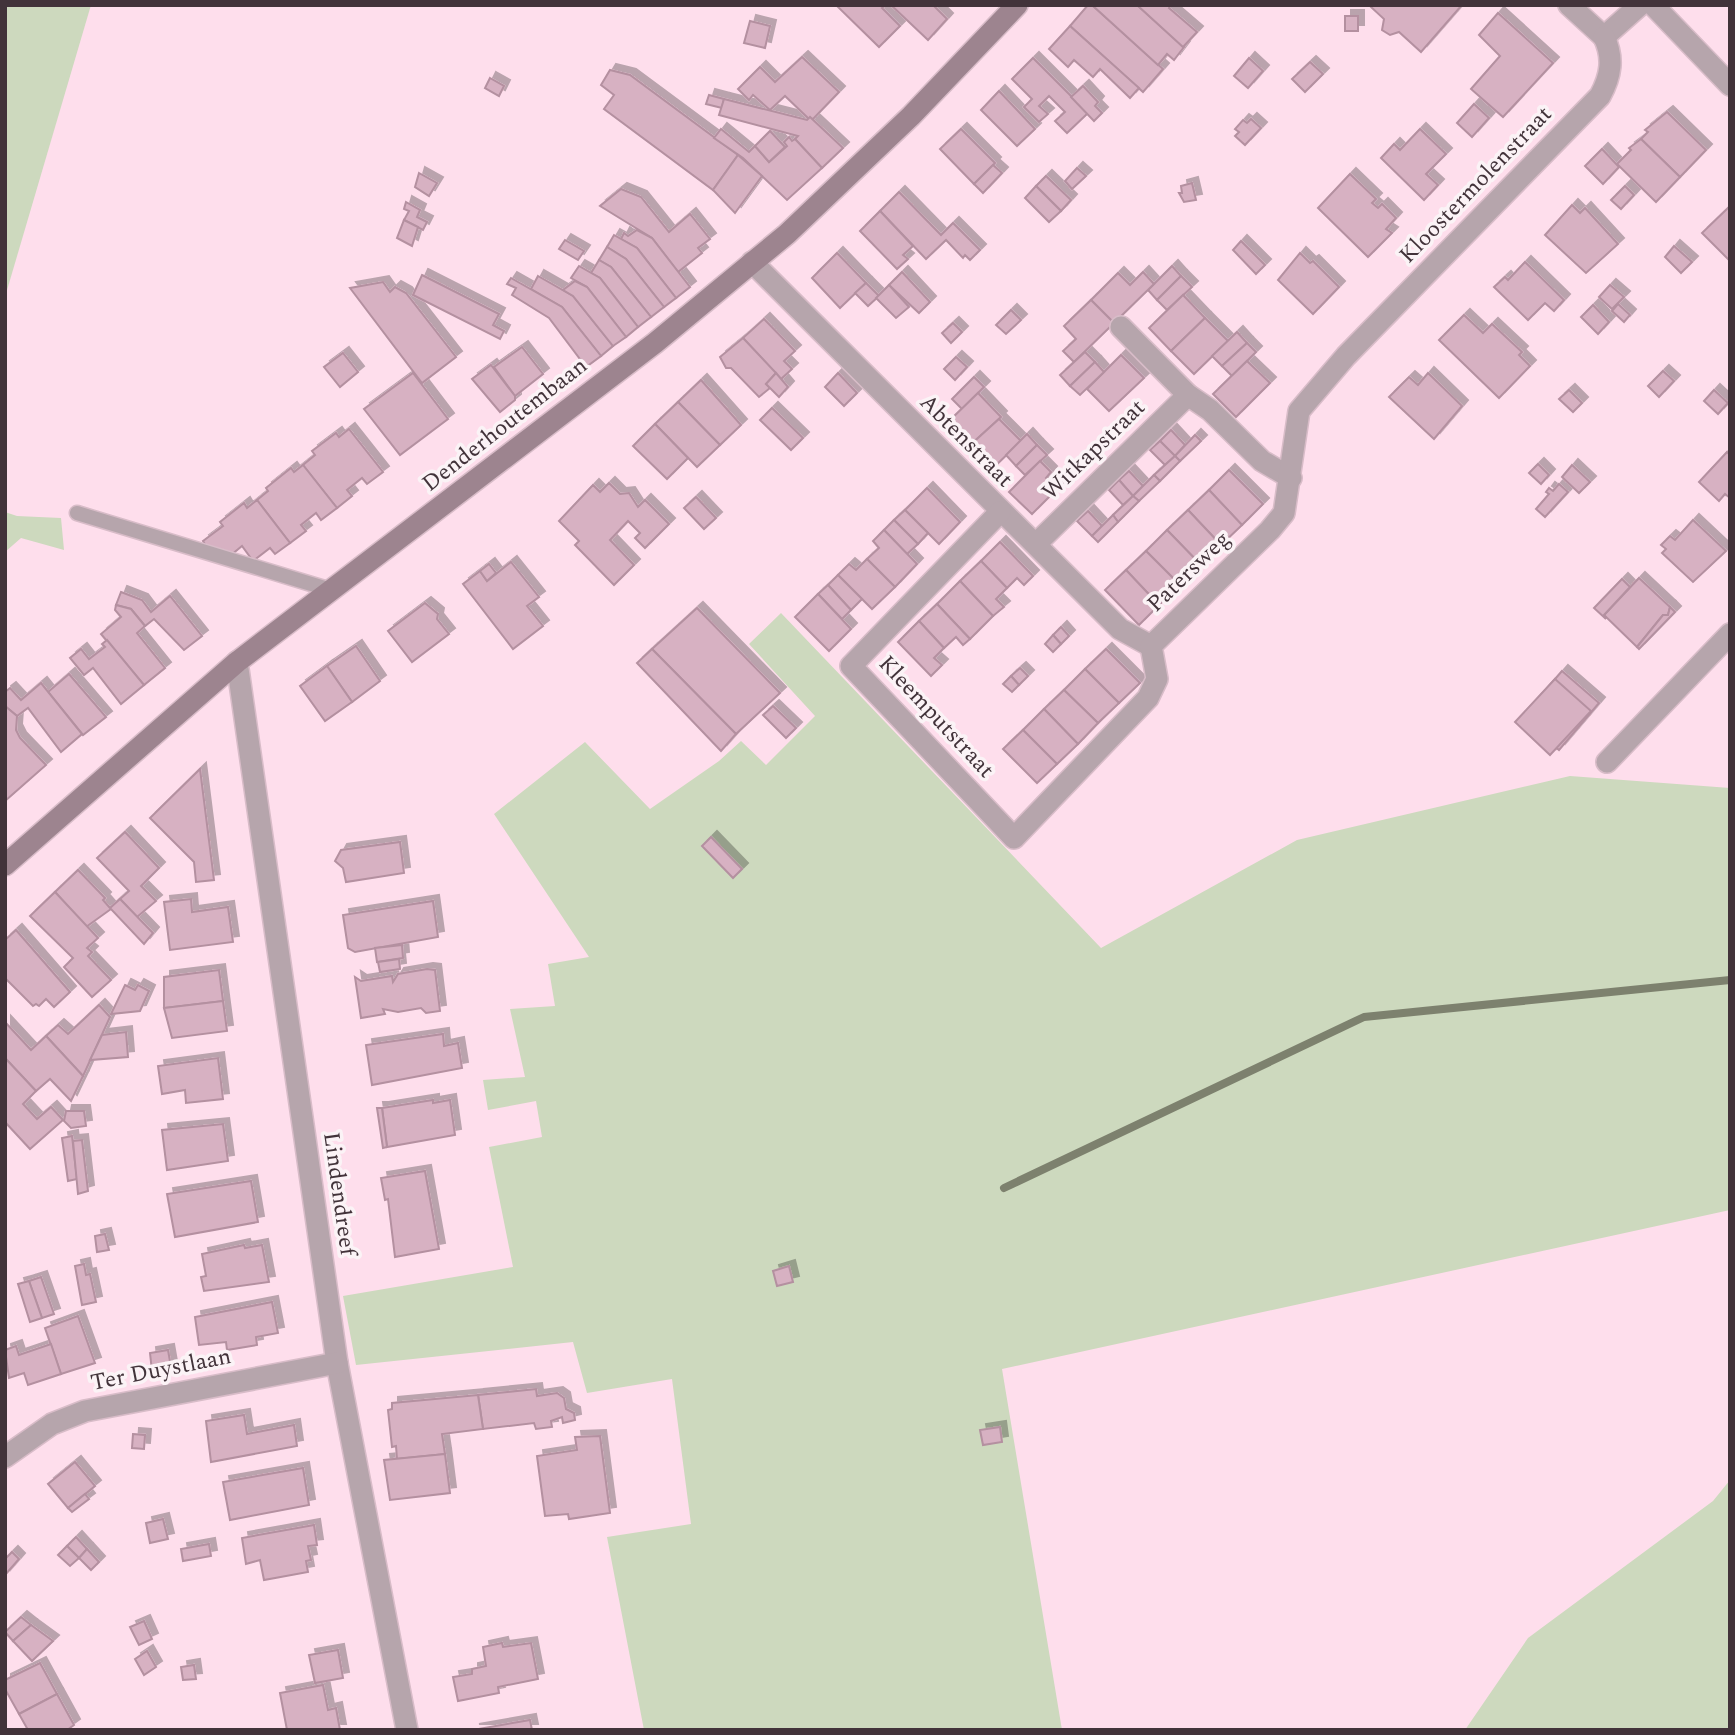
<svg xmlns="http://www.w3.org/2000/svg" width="1735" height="1735" font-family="Spectral,serif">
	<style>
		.green { fill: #cdd9be }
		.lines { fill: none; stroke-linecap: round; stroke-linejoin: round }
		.stream { stroke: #7d816e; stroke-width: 8 }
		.building { fill: #d7b1c2; stroke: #b490a0; stroke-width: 2; filter: url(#shadow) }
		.lane-casing { stroke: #d8bcc8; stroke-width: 17 }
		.street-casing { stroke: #d8bcc8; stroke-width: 24 }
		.secondary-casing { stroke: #d8bcc8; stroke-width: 24 }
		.lane { stroke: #b6a5ac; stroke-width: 14 }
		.street { stroke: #b6a5ac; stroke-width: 21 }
		.secondary { stroke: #9d848f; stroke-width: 21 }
		.labels { text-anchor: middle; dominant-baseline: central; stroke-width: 7; stroke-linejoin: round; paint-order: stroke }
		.street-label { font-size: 23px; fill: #42333a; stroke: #fbf3f6 }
	</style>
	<defs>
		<filter id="shadow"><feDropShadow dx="6" dy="-6" stdDeviation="0" flood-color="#0004"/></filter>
	</defs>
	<rect width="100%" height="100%" fill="#fedeec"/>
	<g class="green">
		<path d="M5,5H91L5,297Z"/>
		<path d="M5,512L17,516L61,518L64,550L21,538L5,552Z"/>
		<path d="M781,613L1101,948L1297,840L1570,776L1730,788V1210L1002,1369L1062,1730H644L607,1537L691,1524L672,1379L587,1393L573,1342L356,1365L343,1296L513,1267L489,1147L542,1137L536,1101L488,1110L483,1080L525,1077L510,1009L555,1006L548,964L589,957L494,814L585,742L650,809L719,761L741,741L766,765L815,716L749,644Z"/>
		<path d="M1730,1480V1730H1465L1528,1638L1713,1501Z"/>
	</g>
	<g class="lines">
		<path class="stream" d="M1004,1188L1364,1017L1730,980"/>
	</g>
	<g class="building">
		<path d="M885,5L882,8L900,26L879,47L837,6Z"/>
		<path d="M891,5H933L947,19L928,40Z"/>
		<path d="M1088,5H1092L1163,69L1143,92L1070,26Z"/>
		<path d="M1092,5H1137L1184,47L1174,60L1167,54L1158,65Z"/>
		<path d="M1137,5H1171L1169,8L1197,32L1183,47Z"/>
		<path d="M1373,5H1462L1421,52L1399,32L1390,35L1382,30L1384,19L1371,7Z"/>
		<path d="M1498,13L1553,63L1503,117L1471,89L1500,56L1479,35Z"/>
		<rect x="1345" y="16" width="13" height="15"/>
		<path d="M750,21L770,26L765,48L744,43Z"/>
		<path d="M1070,26L1139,88L1130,98L1100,69L1093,77L1074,60L1068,67L1049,49Z"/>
		<path d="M802,57L839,92L813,119L808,118L785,96L770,110L753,95L749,100L738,89L760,67L775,82Z"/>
		<path d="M1033,58L1088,113L1067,133L1055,121L1065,112L1049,96L1039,106L1048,114L1039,122L1024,107L1032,99L1012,79Z"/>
		<path d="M1249,58L1263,71L1248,88L1234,76Z"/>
		<path d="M1310,62L1323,74L1305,92L1292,79Z"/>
		<path d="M610,70L630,75L738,155L713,190L604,109L614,95L601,85Z"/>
		<path d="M490,78L504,86L499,96L485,88Z"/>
		<path d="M1083,86L1098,102L1095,106L1102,113L1094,121L1071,97Z"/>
		<path d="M999,91L1035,129L1017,146L981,110Z"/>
		<path d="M709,95L724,99L722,108L706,104Z"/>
		<path d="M724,99L807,120L810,117L843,148L822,168L795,139L798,136L719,115Z"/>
		<path d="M1474,104L1489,118L1472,137L1457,123Z"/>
		<path d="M1667,112L1706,150L1680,177L1641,139L1648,132L1645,130Z"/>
		<path d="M1251,119L1261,128L1245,145L1235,136L1239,132L1235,129L1243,120L1247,123Z"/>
		<path d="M721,129L749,152L755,146L769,162L787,146L784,142L789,137L792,141L795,139L822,168L787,200L743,158L714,138Z"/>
		<path d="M961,129L995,163L974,184L940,149Z"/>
		<path d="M1420,129L1446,154L1426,174L1438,185L1424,200L1381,158L1394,144L1400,150Z"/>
		<path d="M770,131L785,147L769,162L755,146Z"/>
		<path d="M1641,139L1680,177L1656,202L1617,164L1631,150L1629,148Z"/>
		<path d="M1602,149L1619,167L1603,184L1585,166Z"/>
		<path d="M738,155L762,176L735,213L713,190Z"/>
		<path d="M993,165L1002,173L983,193L974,184Z"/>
		<path d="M1077,168L1086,176L1072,189L1065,181Z"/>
		<path d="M419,173L437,183L429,196L415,187Z"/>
		<path d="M1350,174L1376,199L1372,203L1378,208L1382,204L1396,218L1386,229L1392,233L1368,257L1318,208Z"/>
		<path d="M1046,176L1071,200L1061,211L1036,186Z"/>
		<path d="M1192,183L1196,200L1184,202L1179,193H1182L1181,186Z"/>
		<path d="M1036,186L1061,211L1049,222L1025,198Z"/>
		<path d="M1625,186L1634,195L1621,209L1611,200Z"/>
		<path d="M621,189L641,197L669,232L690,214L710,239L698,248L702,253L678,272L652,238L600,206Z"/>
		<path d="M899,192L941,235L953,223L980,250L970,260L965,255L963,258L946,240L926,259L880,211Z"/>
		<path d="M406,202L420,210L417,217L427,222L423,230L404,220L409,211L404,209Z"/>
		<path d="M1572,205L1580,213L1585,208L1618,244L1586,273L1545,235Z"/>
		<path d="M1730,206V261L1702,233Z"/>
		<path d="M880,211L913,246L903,255L908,259L897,269L860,231Z"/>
		<path d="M404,220L418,227L412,246L397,238Z"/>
		<path d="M637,230L652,238L690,287L676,298L637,248L621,239L624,233L628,236Z"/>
		<path d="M614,235L637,248L676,298L664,307L626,259L607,247Z"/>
		<path d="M565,240L584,251L578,260L559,249Z"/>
		<path d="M1241,241L1265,265L1256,274L1233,250Z"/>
		<path d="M1674,246L1692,262L1681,273L1665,257Z"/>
		<path d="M607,247L626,259L664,307L651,317L611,267L599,260Z"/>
		<path d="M837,253L866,283L840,308L812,278Z"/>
		<path d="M1300,253L1310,263L1313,261L1339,287L1313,314L1278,280Z"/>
		<path d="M599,260L611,267L651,317L638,327L600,278L591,273Z"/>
		<path d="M1525,262L1564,300L1554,311L1545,303L1528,320L1494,287L1505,277L1508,280Z"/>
		<path d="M579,266L600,278L638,327L626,337L587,287L571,278Z"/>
		<path d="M1172,266L1181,276L1157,300L1148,290Z"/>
		<path d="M902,272L930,302L919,313L889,285Z"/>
		<path d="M1143,272L1154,284L1114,323L1091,300L1118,273L1130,285Z"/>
		<path d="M422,275L499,314L493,325L504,331L500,339L413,295Z"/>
		<path d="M538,276L573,296L613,346L601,356L562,307L531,289Z"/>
		<path d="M1181,276L1192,287L1167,310L1157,300Z"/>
		<path d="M511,278L562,307L601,356L586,367L549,318L512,295L516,288L507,284Z"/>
		<path d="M575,281L587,287L626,337L613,346L573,296L563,290Z"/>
		<path d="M383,282L390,292L395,287L406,293L456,357L422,383L350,288Z"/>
		<path d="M866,283L879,296L868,306L855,293Z"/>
		<path d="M889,285L909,307L896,318L876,298Z"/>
		<path d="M1610,285L1624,297L1612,309L1599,297Z"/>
		<path d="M1183,295L1205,318L1171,351L1149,328Z"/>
		<path d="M1091,300L1114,323L1074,362L1063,351L1076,339L1064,326Z"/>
		<path d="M1618,304L1630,315L1624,322L1612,311Z"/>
		<path d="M1593,305L1609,322L1598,334L1581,317Z"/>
		<path d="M1011,310L1021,320L1006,334L996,325Z"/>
		<path d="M1464,315L1483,333L1492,324L1522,352L1519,355L1530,366L1499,398L1439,340Z"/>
		<path d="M1205,318L1228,341L1194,374L1171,351Z"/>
		<path d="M764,319L795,351L784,361L792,369L781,379L743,338Z"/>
		<path d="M953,323L962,332L951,343L942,333Z"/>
		<path d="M1237,332L1247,343L1222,366L1212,356Z"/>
		<path d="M743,338L776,373L766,384L770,388L759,397L731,368H726L720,357Z"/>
		<path d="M1247,343L1256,352L1232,376L1222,366Z"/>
		<path d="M522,347L543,374L515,396L494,367Z"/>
		<path d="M1085,352L1095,362L1070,386L1060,375Z"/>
		<path d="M343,353L358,372L340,387L324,367Z"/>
		<path d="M1121,355L1144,378L1109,411L1087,389Z"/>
		<path d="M956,357L967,367L955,380L944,369Z"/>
		<path d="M1247,361L1270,383L1236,417L1213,394Z"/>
		<path d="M1095,362L1104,372L1080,395L1070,386Z"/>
		<path d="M491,365L515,396V400L500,412L472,379Z"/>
		<path d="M1663,371L1674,381L1659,397L1648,386Z"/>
		<path d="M413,373L448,419L400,455L364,409Z"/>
		<path d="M776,373L788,387L779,397L766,384Z"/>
		<path d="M838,373L857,393L844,406L825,387Z"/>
		<path d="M1428,373L1462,406L1434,439L1389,397L1409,377L1418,385Z"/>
		<path d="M974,377L984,387L962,409L952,399Z"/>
		<path d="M701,380L741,425L720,445L678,402Z"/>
		<path d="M1569,390L1582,403L1573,412L1559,399Z"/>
		<path d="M1714,390L1728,403L1718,414L1704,401Z"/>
		<path d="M978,393L1001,417L967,448L946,424Z"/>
		<path d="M678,402L720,445L697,467L655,424Z"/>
		<path d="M772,408L803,438L791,450L760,420Z"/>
		<path d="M999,419L1021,441L989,472L967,448Z"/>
		<path d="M655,424L688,458L667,479L633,446Z"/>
		<path d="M349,429L383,472L367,484L362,478L347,490L352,496L337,508L303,465L315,455L312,451L336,433L339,437Z"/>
		<path d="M1171,430L1185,445L1175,456L1160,441Z"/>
		<path d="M1027,434L1037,445L1016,466L1006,455Z"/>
		<path d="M1195,435L1201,441L1180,461L1175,456Z"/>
		<path d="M1160,441L1175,456L1165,465L1150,450Z"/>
		<path d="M1037,445L1047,455L1025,475L1016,466Z"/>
		<path d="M1727,452L1730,455V498L1725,494L1719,501L1699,482Z"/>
		<path d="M1175,456L1180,461L1160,481L1154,475Z"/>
		<path d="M1040,461L1051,472L1046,478L1057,489L1032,514L1009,492Z"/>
		<path d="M1538,464L1549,475L1541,484L1529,473Z"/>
		<path d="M303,465L337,508L321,520L316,513L301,525L306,531L290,543L257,500L268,491L266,488L291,468L294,472Z"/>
		<path d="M1572,465L1590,482L1579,493L1562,477Z"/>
		<path d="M1229,470L1263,504L1242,525L1209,490Z"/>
		<path d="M1129,471L1143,486L1133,496L1119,480Z"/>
		<path d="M1154,475L1160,481L1139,501L1133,496Z"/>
		<path d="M1119,480L1133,496L1123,505L1109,490Z"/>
		<path d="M609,483L620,494L629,493L638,507L645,500L669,524L645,548L635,538L640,533L628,521L610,540L634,565L614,585L575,545L579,541L559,521L593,485L600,492Z"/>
		<path d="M1559,484L1568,492L1545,517L1536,509L1549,494L1546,492L1549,488L1553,491Z"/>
		<path d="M927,488L960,522L939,544L905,510Z"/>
		<path d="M1209,490L1242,525L1221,545L1188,510Z"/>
		<path d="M1133,496L1139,501L1118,522L1113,515Z"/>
		<path d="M696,497L716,518L704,529L684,508Z"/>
		<path d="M257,500L290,543L275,554L270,548L253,561L242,546L231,555L206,546L203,541L223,526L220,522L244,503L247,508Z"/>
		<path d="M905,510L928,533L918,544L894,520Z"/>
		<path d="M1188,510L1221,545L1201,565L1167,530Z"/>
		<path d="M1088,511L1102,526L1092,536L1077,521Z"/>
		<path d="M1113,515L1118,522L1098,542L1092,536Z"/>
		<path d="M894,520L918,544L907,554L884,530Z"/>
		<path d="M1693,520L1726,551L1693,582L1662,553L1666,549L1661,545L1670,536L1675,540Z"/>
		<path d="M884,530L917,564L895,587L867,559L879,548L873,541Z"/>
		<path d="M1167,530L1201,565L1180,585L1146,551Z"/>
		<path d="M1000,542L1033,576L1024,585L1017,578L1007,588L981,561Z"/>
		<path d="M1146,551L1180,585L1159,605L1126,570Z"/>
		<path d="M867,559L895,587L872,609L838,575L849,564L856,570Z"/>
		<path d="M981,561L1007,588L996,599L1004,607L993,616L960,581Z"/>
		<path d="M511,562L539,597L527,606L543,626L513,649L463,584L480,571L487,581Z"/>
		<path d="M489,564L496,573L487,581L480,571Z"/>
		<path d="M1126,570L1159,605L1139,625L1105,590Z"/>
		<path d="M838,575L862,599L851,610L828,585Z"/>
		<path d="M1639,578L1670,607L1668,615H1663L1637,647L1604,615Z"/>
		<path d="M1622,579L1630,587L1604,615L1606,619L1594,608Z"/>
		<path d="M960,581L993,616L970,639L937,604Z"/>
		<path d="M828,585L851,610L842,619L818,594Z"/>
		<path d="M121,592L142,600L151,612L170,596L202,636L184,650L154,619L145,626L131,609L116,605Z"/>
		<path d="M818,594L851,629L829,651L795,617Z"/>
		<path d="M425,603L438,614L437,619L449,634L412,662L388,631Z"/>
		<path d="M937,604L970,639L963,645L956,637L944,648L919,621Z"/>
		<path d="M116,605L131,609L145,626L137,633L165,668L144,685L101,634L121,617L115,610Z"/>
		<path d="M1670,607L1675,612L1639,649L1637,647L1663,615H1668Z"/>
		<path d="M697,608L780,693L736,734L652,649Z"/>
		<path d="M919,621L944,648L934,658L942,665L931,676L898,642Z"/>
		<path d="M1061,627L1069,636L1061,644L1053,635Z"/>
		<path d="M1053,635L1061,644L1053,652L1045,644Z"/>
		<path d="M107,640L144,685L121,704L93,668L84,675L70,658L81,649L89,659L105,647L102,644Z"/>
		<path d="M356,646L380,681L352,702L327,666Z"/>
		<path d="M652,649L736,734L721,751L637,663Z"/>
		<path d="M1106,649L1140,683L1119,703L1085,669Z"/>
		<path d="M327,666L352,702L325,721L300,686Z"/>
		<path d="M1020,668L1028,676L1019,685L1011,676Z"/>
		<path d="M1085,669L1119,703L1098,723L1064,690Z"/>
		<path d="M1562,671L1599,703L1559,750L1521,718Z"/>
		<path d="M69,674L106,717L83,735L48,692Z"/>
		<path d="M1011,676L1019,685L1012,692L1003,684Z"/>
		<path d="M1555,679L1591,711L1550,755L1515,722Z"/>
		<path d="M41,683L82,734L61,752L28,708L17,716L5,706V692L10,688L21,700Z"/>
		<path d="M1064,690L1098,723L1078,744L1044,709Z"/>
		<path d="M5,706L17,716L16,730L20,738L46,765L5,801Z"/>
		<path d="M773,706L796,728L786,738L763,715Z"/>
		<path d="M1044,709L1078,744L1057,764L1023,730Z"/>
		<path d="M1023,730L1057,764L1037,783L1003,749Z"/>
		<path d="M200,769L214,880L196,882L194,862L150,818Z"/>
		<path d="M125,832L159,868L141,886L156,901L137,917L120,899L129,891L97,858Z"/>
		<path d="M711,837L742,869L733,878L702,846Z"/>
		<path d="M400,842L404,873L346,882L343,868L335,861L341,850Z"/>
		<path d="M78,870L105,898L103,900L110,908L120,899L153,933L144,944L111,909L86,927L55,892Z"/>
		<path d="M55,892L98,938L87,948L92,952L88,956L111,980L92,997L64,967L73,958L30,916Z"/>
		<path d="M191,899L192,912L228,907L233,942L170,950L164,902Z"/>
		<path d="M433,901L438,937L355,952L348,948L343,915Z"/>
		<path d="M16,930L70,992L54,1007L46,999L39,1006L36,1004L33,1006L5,978V940Z"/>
		<path d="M402,945L403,958L377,962L375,948Z"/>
		<path d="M399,959L400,969L380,972L378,962Z"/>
		<path d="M427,969L435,970L440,1011L426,1013L421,1008L398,1012L383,1009L385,1014L361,1018L355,977L361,981L392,976L393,982L398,974Z"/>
		<path d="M219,970L223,1001L164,1008V977Z"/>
		<path d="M125,985L135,990L138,985L149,991L140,1011L111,1014Z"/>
		<path d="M223,1001L227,1031L172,1038L164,1008Z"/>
		<path d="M99,1005L110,1017L83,1076L46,1036L58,1025L68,1034Z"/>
		<path d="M5,1022L31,1050L46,1036L83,1076L71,1101L50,1079L36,1091L5,1058Z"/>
		<path d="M126,1032L128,1057L90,1060L102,1035Z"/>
		<path d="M443,1034L444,1046L458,1043L462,1068L372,1085L366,1045Z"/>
		<path d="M5,1058L36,1091L23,1104L37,1119L51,1107L63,1120L30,1149L5,1122Z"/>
		<path d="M218,1058L223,1099L186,1103L185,1090L162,1094L158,1066Z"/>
		<path d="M433,1100V1103L450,1100L455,1135L387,1147L382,1108Z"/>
		<path d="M377,1108H382L387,1147L383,1148Z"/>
		<path d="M66,1111H84L86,1126L71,1128L64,1121Z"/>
		<path d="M223,1124L228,1161L167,1170L162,1130Z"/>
		<path d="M72,1136L77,1179L68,1181L62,1138Z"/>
		<path d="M82,1140L88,1191L78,1194L73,1141Z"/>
		<path d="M425,1171L439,1249L395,1257L388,1199L385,1200L381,1178Z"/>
		<path d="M251,1181L258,1222L175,1237L167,1194Z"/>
		<path d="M105,1234L109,1250L97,1252L95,1236Z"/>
		<path d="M244,1245L245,1248L262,1245L269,1282L204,1291L201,1277L206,1276L202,1254Z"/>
		<path d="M84,1264L86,1275L90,1274L96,1302L82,1305L75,1266Z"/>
		<path d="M789,1266L793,1282L777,1286L773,1271Z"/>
		<path d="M41,1277L54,1314L42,1318L29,1281Z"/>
		<path d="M29,1281L42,1318L30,1322L18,1284Z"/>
		<path d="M272,1302L278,1333L256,1337L257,1345L227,1350L226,1342L199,1345L195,1317Z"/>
		<path d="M78,1316L95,1363L61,1374L45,1328Z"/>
		<path d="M51,1344L61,1374L28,1385L24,1373L9,1378L5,1350L16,1346L19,1355Z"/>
		<path d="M168,1350L171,1367L152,1371L150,1353Z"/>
		<path d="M536,1389L537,1396L557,1393L564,1398L566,1409L574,1413L575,1420L563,1423L562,1417L551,1421L552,1427L536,1429L534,1423L483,1429L478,1395Z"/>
		<path d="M478,1395L483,1429L442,1434L445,1454L397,1459L396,1446L392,1447L388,1410L392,1409V1403Z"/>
		<path d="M244,1415L247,1434L294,1425L297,1446L211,1462L206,1421Z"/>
		<path d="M1000,1427L1002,1442L983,1445L980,1430Z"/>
		<path d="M133,1434L145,1435L144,1449L132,1448Z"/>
		<path d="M600,1436L610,1513L569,1519L568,1514L545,1516L537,1456L577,1450L575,1437Z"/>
		<path d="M445,1454L450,1493L390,1500L384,1460Z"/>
		<path d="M75,1462L95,1486L68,1508L48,1484Z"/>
		<path d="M303,1468L309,1505L230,1520L223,1482Z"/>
		<path d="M85,1494L89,1499L72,1512L68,1508Z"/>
		<path d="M163,1519L168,1539L150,1543L146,1523Z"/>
		<path d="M314,1525L317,1545L308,1546L311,1560L306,1561L308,1572L264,1580L260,1560L246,1564L242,1538Z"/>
		<path d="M76,1537L87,1549L79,1558L67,1546Z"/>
		<path d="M209,1544L211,1556L183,1561L181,1549Z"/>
		<path d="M67,1546L79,1558L70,1566L58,1555Z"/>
		<path d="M87,1549L99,1562L91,1570L79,1558Z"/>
		<path d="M12,1552L19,1559L5,1575V1559Z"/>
		<path d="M21,1617L31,1625L13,1641L5,1632Z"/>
		<path d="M144,1621L152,1639L139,1645L130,1627Z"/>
		<path d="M31,1625L53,1641L32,1661L13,1641Z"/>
		<path d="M502,1643L503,1647L531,1643L538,1679L498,1687L499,1693L458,1701L453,1677L472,1674V1669L486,1666L483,1647Z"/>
		<path d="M338,1650L343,1678L315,1683L309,1655Z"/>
		<path d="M147,1651L156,1667L144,1675L135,1659Z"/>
		<path d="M40,1663L57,1694L19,1714L5,1689V1680Z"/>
		<path d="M194,1665L196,1679L183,1680L181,1667Z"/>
		<path d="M323,1685L328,1710L336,1708L340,1730H287L280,1693Z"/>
		<path d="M57,1694L74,1725L67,1730H28L19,1714Z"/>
		<path d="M530,1720L532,1730H473Z"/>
	</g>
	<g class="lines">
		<g class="lane-casing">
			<path id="lane" d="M77,513L331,590"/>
		</g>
		<g class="street-casing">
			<g id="street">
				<path d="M1569,5L1604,37L1640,5"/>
				<path d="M1653,5L1730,85"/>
				<path d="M752,262L1120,629L1151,646"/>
				<path d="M1121,327L1188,395L1210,410L1262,461L1291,478"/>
				<path d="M1000,512L851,666L1014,838L1148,698L1157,679L1151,646L1270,530L1284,513L1299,411L1346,356L1600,96C1611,76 1614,58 1604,37"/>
				<path d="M1037,543L1188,395"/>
				<path d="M237,662L337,1363L407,1730"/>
				<path d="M1607,762L1730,634"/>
				<path d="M5,1457L52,1424L85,1411L337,1363"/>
			</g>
		</g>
		<g class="secondary-casing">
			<path id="secondary" d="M5,865L237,662L655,343L787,234L911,116L1017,5"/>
		</g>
		<use href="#lane" class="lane"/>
		<use href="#street" class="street"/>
		<use href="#secondary" class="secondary"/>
	</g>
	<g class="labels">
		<g class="street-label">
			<text transform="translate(1476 185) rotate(-46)">Kloostermolenstraat</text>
			<text transform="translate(505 425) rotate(-38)">Denderhoutembaan</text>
			<text transform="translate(966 441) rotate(45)">Abtenstraat</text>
			<text transform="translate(1094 450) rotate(-44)">Witkapstraat</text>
			<text transform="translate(1189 572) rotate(-44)">Patersweg</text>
			<text transform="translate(936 717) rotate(47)">Kleemputstraat</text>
			<text transform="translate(339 1194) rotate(82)">Lindendreef</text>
			<text transform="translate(161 1370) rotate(-11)">Ter Duystlaan</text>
		</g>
	</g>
	<rect width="1735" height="1735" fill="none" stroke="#42333a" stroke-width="14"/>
</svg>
